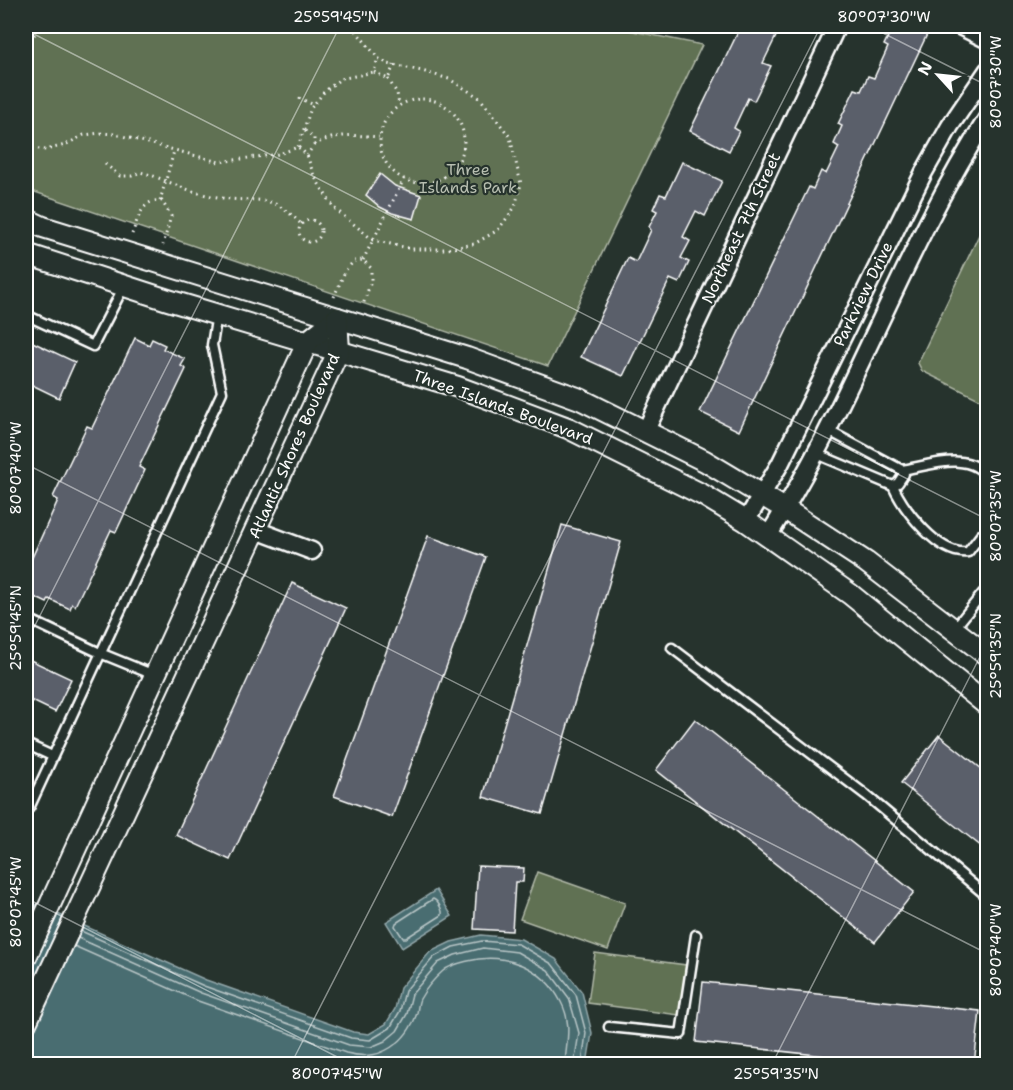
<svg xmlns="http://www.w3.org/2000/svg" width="1013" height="1090" font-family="'Shantell Sans',sans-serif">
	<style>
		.green { fill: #617152; stroke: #b0b8a8; stroke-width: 1.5 }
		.water { fill: #4a6d71; stroke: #92a7aa; stroke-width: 1.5 }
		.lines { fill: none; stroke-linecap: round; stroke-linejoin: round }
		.shore { stroke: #b7c5c6; stroke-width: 1.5 }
		.building { fill: #5a5e6b; stroke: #fff; stroke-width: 1.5 }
		.service-casing { stroke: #fff; stroke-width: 13 }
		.minor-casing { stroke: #fff; stroke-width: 21 }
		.tertiary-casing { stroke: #fff; stroke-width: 24 }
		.path { stroke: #fff; stroke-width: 3; stroke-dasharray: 1.5 4.5; stroke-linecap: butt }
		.service { stroke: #26332d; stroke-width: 8 }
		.minor { stroke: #26332d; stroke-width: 16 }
		.tertiary { stroke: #26332d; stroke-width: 20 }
		.ticks { fill: none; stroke: #fff; stroke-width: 1.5; stroke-opacity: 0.45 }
		.labels { text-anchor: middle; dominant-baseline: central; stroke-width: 4.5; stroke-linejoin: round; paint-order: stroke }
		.park-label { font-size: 16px; fill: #b8bfb1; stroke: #26332d }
		.street-label { font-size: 16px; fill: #fff; stroke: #26332d }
		.neatline { fill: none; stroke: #fff; stroke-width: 2 }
		.ticks-label { font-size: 15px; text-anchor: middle; fill: #fff }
	</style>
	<rect width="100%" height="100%" fill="#26332d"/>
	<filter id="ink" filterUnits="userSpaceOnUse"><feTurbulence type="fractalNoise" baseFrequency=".0167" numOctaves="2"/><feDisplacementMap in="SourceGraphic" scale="12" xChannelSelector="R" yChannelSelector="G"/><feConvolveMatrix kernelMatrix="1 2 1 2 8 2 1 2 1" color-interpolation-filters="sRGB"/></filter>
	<g filter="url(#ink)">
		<g class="green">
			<path d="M26,26H608L702,45L548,366L26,189Z"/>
			<path d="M987,218L988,403H987L922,371L918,363Z"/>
			<path d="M537,872L625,903L608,950L520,919Z"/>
			<path d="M595,953L686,965L679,1015L588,1003Z"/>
		</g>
		<g class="water">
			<path d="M436,890L452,916L402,948L386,922Z"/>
			<path d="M26,900L206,980L353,1032L369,1034L386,1024L395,1009L400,988L430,952L451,942L481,935L521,939L556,959L582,992L592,1033L587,1064H26Z"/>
		</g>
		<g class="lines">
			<g class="shore">
				<path d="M433,899C438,901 443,910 442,915L406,938H403L395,926L396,923Z"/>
				<path d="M81,931L204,986L351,1038L370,1040L390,1028L400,1011L405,991L434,957L453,947L482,941L518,944L552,964L576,995L586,1033L582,1064"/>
				<path d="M78,938L201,993L349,1045L371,1047L385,1041L397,1031L407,1014L412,994L438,963L455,955L483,948L517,952L548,970L569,998L579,1033L574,1064"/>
				<path d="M74,946L198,1001L346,1053C366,1058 381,1056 397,1043C406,1036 414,1023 417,1013C418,1008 418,1003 420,999C425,990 435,978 443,971C450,965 460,963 468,961C505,952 543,967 561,1002C573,1025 566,1042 565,1064"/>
			</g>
		</g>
		<g class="building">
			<path d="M741,26H781L763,63L771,66L754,101L748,98L734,128L739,131L729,151L690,131Z"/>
			<path d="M893,26H931L739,431L700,412L809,187L813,189L821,171L826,174L839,147L834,144L842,126L838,124L855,89L861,91L868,76L874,78L888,47L884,45Z"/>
			<path d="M682,162L722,181L705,216L696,211L683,237L690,241L681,258L689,262L679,283L670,279L623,376L581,357L628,258L636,262L651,230L649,227L657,211L653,209L660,194L666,196Z"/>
			<path d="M380,174L395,186L421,195L414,219L392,213L380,207L366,195Z"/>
			<path d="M135,338L149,345L152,339L165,345L163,349L185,359L181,366L186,369L139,467L145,470L116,532L111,530L75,606L72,604L70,609L49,599L47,603L26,593V571L58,500L53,497L87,426L92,428Z"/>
			<path d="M26,339L75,362L59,398L26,382Z"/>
			<path d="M562,525L621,542L542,814L483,797Z"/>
			<path d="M428,536L486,557L392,817L334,796Z"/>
			<path d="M292,583L346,608L230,860L176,835Z"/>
			<path d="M26,658L71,679L55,712L26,698Z"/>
			<path d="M695,719L914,892L875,942L656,770Z"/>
			<path d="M939,735L987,773V851L901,783Z"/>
			<path d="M478,866L524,868L523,882H515L512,931L474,929Z"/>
			<path d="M703,982L980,1011L974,1065H909L696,1042Z"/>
		</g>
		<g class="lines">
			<g class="service-casing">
				<g id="service">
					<path d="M26,315L93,346L124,286"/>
					<path d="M817,454L893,486L898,483L904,474L902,470L829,431"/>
					<path d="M902,470C928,466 972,449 988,479"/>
					<path d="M893,486C904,510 939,556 968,552L981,535"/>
					<path d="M26,618L100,653L154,675"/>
					<path d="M954,629L983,593H988"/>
					<path d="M672,648L866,795L988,897"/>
					<path d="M26,744L52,756"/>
					<path d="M29,808L222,392L212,345L217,314"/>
					<path d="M609,1027L681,1034L696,935"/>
				</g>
			</g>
			<g class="minor-casing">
				<g id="minor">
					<path d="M960,26L988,40"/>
					<path d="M646,430L837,26"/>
					<path d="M746,521L780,464L924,172L950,126L988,70"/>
					<path d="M256,530L312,551"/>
					<path d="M768,536C853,403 902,250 988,117"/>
				</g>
			</g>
			<g class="tertiary-casing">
				<g id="tertiary">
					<path d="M26,219L43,227L467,358L580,399L705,461L785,509L866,562L988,656"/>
					<path d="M26,254L168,300L458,387L568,428L703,495L746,521L850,594L988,706"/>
					<path d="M26,957L308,341L337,318"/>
					<path d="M26,1023L339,350L337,318"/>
				</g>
			</g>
			<g class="path">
				<path d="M26,44L42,26"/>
				<path d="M374,72L388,79L394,65"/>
				<path d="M388,79L397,93L399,105"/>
				<path d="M299,98L314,105"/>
				<circle cx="422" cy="141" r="42"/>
				<path d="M305,131L314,138V145L307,155"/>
				<path d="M314,145C335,133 356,135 379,137"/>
				<path d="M26,147L46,150L65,145L84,135L100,133L115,134L219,162L279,154L298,147L307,155L314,176L334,208L373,240L412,249H448L474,244L498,230L515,207L521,184L510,137L480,98L449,79L422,71L388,64L378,58L352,26"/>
				<path d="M298,147L311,108L324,92L340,79L374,72L378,58"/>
				<path d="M105,164L120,176H132L140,172L151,175C172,183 195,194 217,197C257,205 267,189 301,224"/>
				<path d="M160,201L174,151"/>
				<circle cx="310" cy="231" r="11"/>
				<path d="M132,234C138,219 142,198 162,201L171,216L163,245"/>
				<path d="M363,260L404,179"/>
				<path d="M334,297L345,271L354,261L363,260L371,268V281L363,305"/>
			</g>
			<use href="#service" class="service"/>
			<use href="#minor" class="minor"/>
			<use href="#tertiary" class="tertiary"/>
		</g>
	</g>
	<path class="ticks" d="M869,26L988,86M26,30L988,520M26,464L988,954M26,643L340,26M26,898L351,1064M291,1064L821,26M772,1064L988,641"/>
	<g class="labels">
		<g class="park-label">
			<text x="468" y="169">Three<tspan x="468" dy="18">Islands Park</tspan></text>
		</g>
		<g class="street-label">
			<text transform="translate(741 228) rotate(-65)">Northeast 7th Street</text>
			<text transform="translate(863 294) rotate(-64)">Parkview Drive</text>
			<text transform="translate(503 407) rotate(20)">Three Islands Boulevard</text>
			<text transform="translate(294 446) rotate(-66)">Atlantic Shores Boulevard</text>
		</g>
	</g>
	<rect width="1013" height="1090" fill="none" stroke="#26332d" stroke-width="66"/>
	<g transform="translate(938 75) rotate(297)" stroke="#26332d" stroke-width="4.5" paint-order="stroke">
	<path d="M0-4.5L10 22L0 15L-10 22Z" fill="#ffffff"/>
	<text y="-9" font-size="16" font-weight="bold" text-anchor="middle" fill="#ffffff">N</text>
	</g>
	<rect x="33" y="33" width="947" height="1024" class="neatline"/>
	<g class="ticks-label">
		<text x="336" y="22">25°59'45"N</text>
		<text x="884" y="22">80°07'30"W</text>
		<text transform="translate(996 82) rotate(-90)" y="5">80°07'30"W</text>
		<text transform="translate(16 468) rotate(-90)" y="5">80°07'40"W</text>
		<text transform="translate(996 516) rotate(-90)" y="5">80°07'35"W</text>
		<text transform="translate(16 628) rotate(-90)" y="5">25°59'45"N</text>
		<text transform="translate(996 656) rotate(-90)" y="5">25°59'35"N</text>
		<text transform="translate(16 902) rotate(-90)" y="5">80°07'45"W</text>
		<text transform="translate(996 950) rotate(-90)" y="5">80°07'40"W</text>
		<text x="337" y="1079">80°07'45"W</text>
		<text x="776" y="1079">25°59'35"N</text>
	</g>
</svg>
